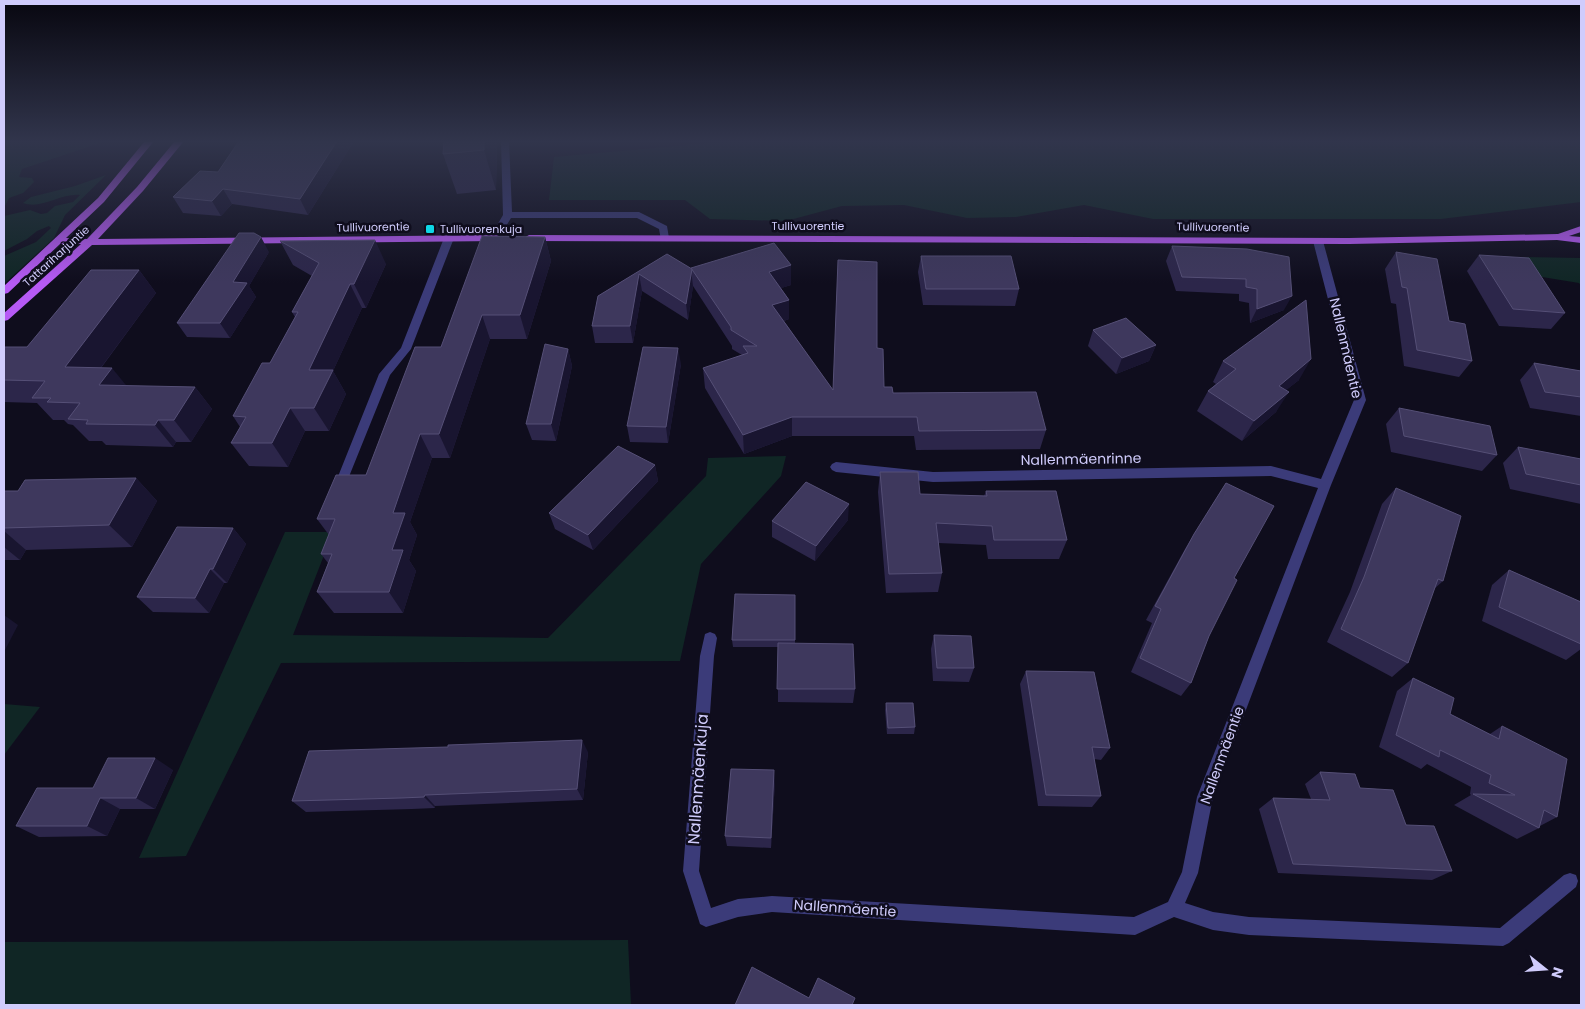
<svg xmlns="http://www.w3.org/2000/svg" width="1585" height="1009" font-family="Poppins,sans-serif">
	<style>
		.green { fill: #102625 }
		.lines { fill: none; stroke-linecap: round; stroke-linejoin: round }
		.minor { fill: #3b3b79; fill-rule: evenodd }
		.major { fill: #b65af5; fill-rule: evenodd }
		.wall { fill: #2c264a }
		.shaded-wall { fill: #191530 }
		.building { fill: #3e385d; stroke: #554f76 }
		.poi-dot { fill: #0ed7e6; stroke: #0f0d1d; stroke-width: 2 }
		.labels { text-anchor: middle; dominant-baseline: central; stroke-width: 5; stroke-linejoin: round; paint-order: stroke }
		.far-street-label { font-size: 11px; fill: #d0ccfc; stroke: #0f0d1d }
		.far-poi-label { font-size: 11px; fill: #d0ccfc; stroke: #0f0d1d; text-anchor: start }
		.street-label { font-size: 14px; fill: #d0ccfc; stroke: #0f0d1d }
		.near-street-label { font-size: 16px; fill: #d0ccfc; stroke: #0f0d1d }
	</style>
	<rect width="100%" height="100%" fill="#0f0d1d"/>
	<g class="green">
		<path d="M4,141H106L22,169L19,177L32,178L34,182L23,193L9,198L4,208Z"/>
		<path d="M732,141H1578L1581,146V202L1441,219H1153L1084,205L1016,217L967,218L904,205L842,206L786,221L710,219L685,200H549L554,157Z"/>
		<path d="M106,175L65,215L54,238L4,284V256L36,242L51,228L49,226L37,231L27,239L4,251L5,238L4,216L30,210L41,214L47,213L55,206L73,202L80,195C61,193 41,210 23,203L31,197L75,186Z"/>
		<path d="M1519,257L1581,258V286L1579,283L1536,276Z"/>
		<path d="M786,456L781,476L701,564L680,661L281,663L186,856L139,858L285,532H333L293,635L548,638L706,476L708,458Z"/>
		<path d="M4,704L40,707L4,755Z"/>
		<path d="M628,940L631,1005H4V942Z"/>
	</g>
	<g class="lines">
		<g class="minor">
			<path d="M501,141H509L512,212H639L667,226L669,238L664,241L661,240L659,229L637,218H511L503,231L493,240H487L485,238L496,227L503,215Z"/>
			<path d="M449,235L454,238L411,349L390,375L346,484L340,493H332L330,490L337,479L379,374L401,348L444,238Z"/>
			<path d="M1318,238L1323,241L1366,400L1331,485L1213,797L1198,873L1185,903L1213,912L1249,917L1500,928L1564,875L1570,873L1576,875L1578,881L1576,887L1509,943L1503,946L1249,935L1213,930L1174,917L1135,935L772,912L738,917L706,927L700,924L683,871L700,656L705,634L710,632L715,634L717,638L714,656L699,871L711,908L738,899L772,896L1134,917L1168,902L1182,872L1197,797L1318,488L1271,476L933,482L836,472L832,470L830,467L832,464L836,462L933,472L1271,466L1321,479L1354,400L1313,241Z"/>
		</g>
		<g class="major">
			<path d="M145,141H154L104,202L66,238L87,239L137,187L175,141H184L143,191L98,239L497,235L502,238L497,241L92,245L8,320L4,321V313L81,244H60L8,293L4,294V286L98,198Z"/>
			<path d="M1581,226V232L1569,236L1581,237V243L1557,240L1349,244L529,241L524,238L529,235L1349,238L1558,234Z"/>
		</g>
	</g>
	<g class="wall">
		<path d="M239,141H354L308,215L232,204L221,216L183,213L173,197L218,172Z"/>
		<path d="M497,141L496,190L457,194L443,154Z"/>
		<path d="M545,237L551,261L527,339H490L450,458H432L410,522L417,535L409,560L416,571L403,613H334L317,592L328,563L321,554L329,535L317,519L366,475L441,347Z"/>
		<path d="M280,241L386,264L366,308H362L333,371L346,394L329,431H305L288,467L249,466L231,443L240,427L233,416L270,363L295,317L292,312L312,276L293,265Z"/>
		<path d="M1172,246L1247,249L1284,310L1250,323L1249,303L1239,301V294L1176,291L1166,261Z"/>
		<path d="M269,252L249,286L256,297L230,338L187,337L177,323Z"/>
		<path d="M1396,252L1449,321L1472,361L1459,377L1404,366L1396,304L1391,303L1385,269Z"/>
		<path d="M667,254L691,269L791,265V285L781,288L789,300V319L784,321L832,390L877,348L884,387L893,393L1046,430L1040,449L916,450L914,436H792L744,454L705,388L703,368L742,355L732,349V346L693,286L688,320L642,291L633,343H595L592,326L598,296Z"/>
		<path d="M1479,255L1565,313L1551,329L1499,326L1467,271Z"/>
		<path d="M921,256L1019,289L1015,306L923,305L918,272Z"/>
		<path d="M139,270L156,293L101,368L127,386L195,387L212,409L191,442H176L173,447L106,445L102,441H89L73,425L68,424L64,420H53L37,403L4,402V347H27Z"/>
		<path d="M1093,330L1156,345L1149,361L1116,374L1088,346Z"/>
		<path d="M568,349L572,366L556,441L532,440L526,424Z"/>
		<path d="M1223,361L1299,380L1286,390L1276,412L1242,441L1197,411L1208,391L1216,384L1213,382Z"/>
		<path d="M1534,363L1581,371V416L1530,408L1520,380Z"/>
		<path d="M681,364L668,443L630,442L627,426Z"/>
		<path d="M1399,408L1497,455L1482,471L1391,452L1386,424Z"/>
		<path d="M1518,447L1581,459V504L1510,489L1503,463Z"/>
		<path d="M655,465L658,481L593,550L555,529L549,513Z"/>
		<path d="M880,472L920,494L984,496L986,491L1067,540L1059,559H988L986,545L938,543L942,573L938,592L886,593L878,492Z"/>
		<path d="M136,478L157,501L132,547L26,550L20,560H4V491H18Z"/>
		<path d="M1226,483L1234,578L1209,636L1191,683L1181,696L1131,672L1152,623L1146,620L1185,549Z"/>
		<path d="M1396,488L1443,581L1434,589L1408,663L1392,677L1327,642L1350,592L1382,504Z"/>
		<path d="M848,520L815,561L772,537V521Z"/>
		<path d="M233,528L246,544L227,583H224L209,613L153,612L137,597Z"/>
		<path d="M1509,570L1581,602V649L1566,660L1482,621L1492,585Z"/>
		<path d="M795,595V643L855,689L853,703L778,702V647H733L732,640Z"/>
		<path d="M934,635L974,668L969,682L933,681L931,649Z"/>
		<path d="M1026,671L1110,748L1101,760L1094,759L1101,796L1092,807L1038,806L1020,684Z"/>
		<path d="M1413,678L1450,714L1490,734L1502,726L1557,817L1540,826L1539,828L1517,839L1454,805L1471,795L1470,794L1471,787L1427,764L1421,769L1379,747L1397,691Z"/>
		<path d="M886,703L915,727L914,734H887L885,710Z"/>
		<path d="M588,752L583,800L435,806V808L412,809L306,812L292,801Z"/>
		<path d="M173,770L155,809H120L107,836L39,837L16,826L93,788Z"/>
		<path d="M1320,772L1360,788L1406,825L1452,871L1432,880L1278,873L1259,809L1273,798L1311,799L1305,784Z"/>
		<path d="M775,782L771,848L727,846L725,836Z"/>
	</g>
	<g class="shaded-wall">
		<path d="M337,141H354L308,215L300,199Z"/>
		<path d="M484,141H497L496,190L484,150Z"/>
		<path d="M223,189L232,204L221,216L212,201Z"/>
		<path d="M261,237L269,252L249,286L256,297L230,338L220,323L233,282Z"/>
		<path d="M545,237L551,261L527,339L520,315Z"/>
		<path d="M375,240L386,264L366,308L354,284Z"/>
		<path d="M791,265V285L769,292V272Z"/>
		<path d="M139,270L156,293L85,389L65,367Z"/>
		<path d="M691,270L693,286L688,320L686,304Z"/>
		<path d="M639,274L642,291L633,343L630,326Z"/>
		<path d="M350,284L362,308L333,371L346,394L329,431L314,408L309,370Z"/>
		<path d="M1292,296L1284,310L1250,323L1257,309Z"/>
		<path d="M789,300V319L773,325L772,305Z"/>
		<path d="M482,315L490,339L450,458L439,434Z"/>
		<path d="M1156,345L1149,361L1116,374L1122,358Z"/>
		<path d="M678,348L681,364L668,443L666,427Z"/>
		<path d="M568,349L572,366L556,441L551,424Z"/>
		<path d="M1311,359L1299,380L1266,406L1279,386Z"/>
		<path d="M112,368L130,390L99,385Z"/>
		<path d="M195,387L212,409L191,442L174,420Z"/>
		<path d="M1289,392L1276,412L1242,441L1254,421Z"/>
		<path d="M290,408L305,431L288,467L272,443Z"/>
		<path d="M792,417V436L744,454L743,435Z"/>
		<path d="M158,420L176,442L173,447L155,425Z"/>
		<path d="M420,434L432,458L410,522L417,535L409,560L416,571L403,613L389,592L392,550L393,513Z"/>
		<path d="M655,465L658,481L593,550L588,535Z"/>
		<path d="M136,478L157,501L132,547L109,525Z"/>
		<path d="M849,504L848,520L815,561L816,546Z"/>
		<path d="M233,528L246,544L227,583L213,569Z"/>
		<path d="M4,531L26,550L20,560L4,547Z"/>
		<path d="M210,569L224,583L209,613L195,598Z"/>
		<path d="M4,615L18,625L4,652Z"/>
		<path d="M582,740L588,752L583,800L577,789Z"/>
		<path d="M155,758L173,770L155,809L136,798Z"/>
		<path d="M774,770L775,782L771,848V838Z"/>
		<path d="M425,795L435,806V808L424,797Z"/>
		<path d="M100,798L120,809L107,836L87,826Z"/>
	</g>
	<g class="building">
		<path d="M239,141H337L300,199L223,189L212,201L173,197L200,171L218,172Z"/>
		<path d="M444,141H484V150L443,154Z"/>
		<path d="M239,233H254L261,237L233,282L247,283L220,323H177Z"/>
		<path d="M482,236L545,237L520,315H482L439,434H420L393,513H405L392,550H403L389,592H317L332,554H321L335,519H317L336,475H366L415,347H441Z"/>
		<path d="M375,240L354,284H350L309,370H333L314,408H290L272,443H231L246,417L233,416L262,363H270L298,312H292L319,263L280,241Z"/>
		<path d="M774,243L791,265L769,272L789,300L772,305L833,390L838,260L877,262V348L883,349L884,387H892L893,393L1036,392L1046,430L919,431L917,417H792L743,435L703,368L748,353L743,346H757L731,330V327L691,268Z"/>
		<path d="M1172,246L1247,249L1289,257L1292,296L1257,309V289L1246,287V279L1182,277Z"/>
		<path d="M1396,252L1437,259L1449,321L1465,324L1472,361L1417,350L1407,288L1402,287Z"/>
		<path d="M667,254L692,269L686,304L639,274L630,326H592L598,296Z"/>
		<path d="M1479,255L1529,258L1565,313L1513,309Z"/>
		<path d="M921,256H1011L1019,289H926Z"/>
		<path d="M91,270H139L65,367L112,368L99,385L195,387L174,420H158L155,425L86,424L88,420L68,419L80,403L47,402L51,398H32L45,381L4,380V347H27Z"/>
		<path d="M1306,300L1311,359L1279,386L1289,392L1254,421L1208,391L1236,369L1223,361Z"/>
		<path d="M1126,318L1156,345L1122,358L1093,330Z"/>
		<path d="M545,344L568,349L551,424H526Z"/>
		<path d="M643,347L678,348L666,427L627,426Z"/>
		<path d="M1534,363L1581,371V397L1545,392Z"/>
		<path d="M1399,408L1490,426L1497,455L1404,436Z"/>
		<path d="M618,446L655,465L588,535L549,513Z"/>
		<path d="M1518,447L1581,459V485L1526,474Z"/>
		<path d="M880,472H918L920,494L987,496L986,491H1056L1067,540H994L992,526L936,523L942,573L889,574Z"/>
		<path d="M136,478L109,525L4,528V491H18L25,480Z"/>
		<path d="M806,482L849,504L816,546L772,521Z"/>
		<path d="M1226,483L1274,506L1234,578L1237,580L1209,636L1191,683L1140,658L1161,609L1155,606L1194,534Z"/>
		<path d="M1396,488L1461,516L1443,581L1438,579L1408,663L1341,629L1364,577Z"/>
		<path d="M177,527L233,528L213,569H210L195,598L137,597Z"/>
		<path d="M1509,570L1581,602V644L1499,607Z"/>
		<path d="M735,594L795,595V640H732Z"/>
		<path d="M934,635L971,636L974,668H937Z"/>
		<path d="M778,643L853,644L855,689H777Z"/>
		<path d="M1026,671L1094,672L1110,748L1092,747L1101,796L1046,795Z"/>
		<path d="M1413,678L1454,698L1450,714L1499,739L1502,726L1567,759L1557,817L1544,810L1539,828L1473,794L1515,795L1489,783L1491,775L1440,750L1439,757L1396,735Z"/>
		<path d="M886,703H913L915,727L888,728Z"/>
		<path d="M582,740L577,789L425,795L424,797L401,798L292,801L309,751L448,747V745Z"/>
		<path d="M108,758H155L136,798H100L87,826H16L37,788H93Z"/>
		<path d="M731,769L774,770L771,838L725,836Z"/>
		<path d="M1320,772L1355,774L1360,788L1393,790L1406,825L1434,826L1452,871L1293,864L1273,798L1330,800Z"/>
		<path d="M752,967L809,998L818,978L855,998L852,1005H735Z"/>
	</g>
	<linearGradient id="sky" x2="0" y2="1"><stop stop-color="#080710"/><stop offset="0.5" stop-color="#31354c"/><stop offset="1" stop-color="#31354c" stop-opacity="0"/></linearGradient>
	<rect width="1585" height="283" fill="url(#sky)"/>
	<rect class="poi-dot" x="425" y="224" width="10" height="10" rx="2.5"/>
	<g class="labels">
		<g class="far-street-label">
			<text x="808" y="226">Tullivuorentie</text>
			<text transform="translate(373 227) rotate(-1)">Tullivuorentie</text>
			<text transform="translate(1213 227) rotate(1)">Tullivuorentie</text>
			<text transform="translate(56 256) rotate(-42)">Tattariharjuntie</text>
		</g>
		<g class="far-poi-label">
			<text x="440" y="229">Tullivuorenkuja</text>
		</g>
		<g class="street-label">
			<text transform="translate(1346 348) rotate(77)">Nallenmäentie</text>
			<text transform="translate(1081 459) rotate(-1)">Nallenmäenrinne</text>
			<text transform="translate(1222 755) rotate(-70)">Nallenmäentie</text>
			<text transform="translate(845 908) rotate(4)">Nallenmäentie</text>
		</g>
		<g class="near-street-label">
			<text transform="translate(698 779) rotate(-86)">Nallenmäenkuja</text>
		</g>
	</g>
	<rect width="1585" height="1009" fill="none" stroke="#d0ccfc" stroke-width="10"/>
	<g transform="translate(1545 969) rotate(107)" stroke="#0f0d1d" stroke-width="4" paint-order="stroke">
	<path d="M0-4L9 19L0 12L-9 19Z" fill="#d0ccfc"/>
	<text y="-8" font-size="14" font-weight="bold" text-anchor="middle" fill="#d0ccfc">N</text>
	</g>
</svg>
